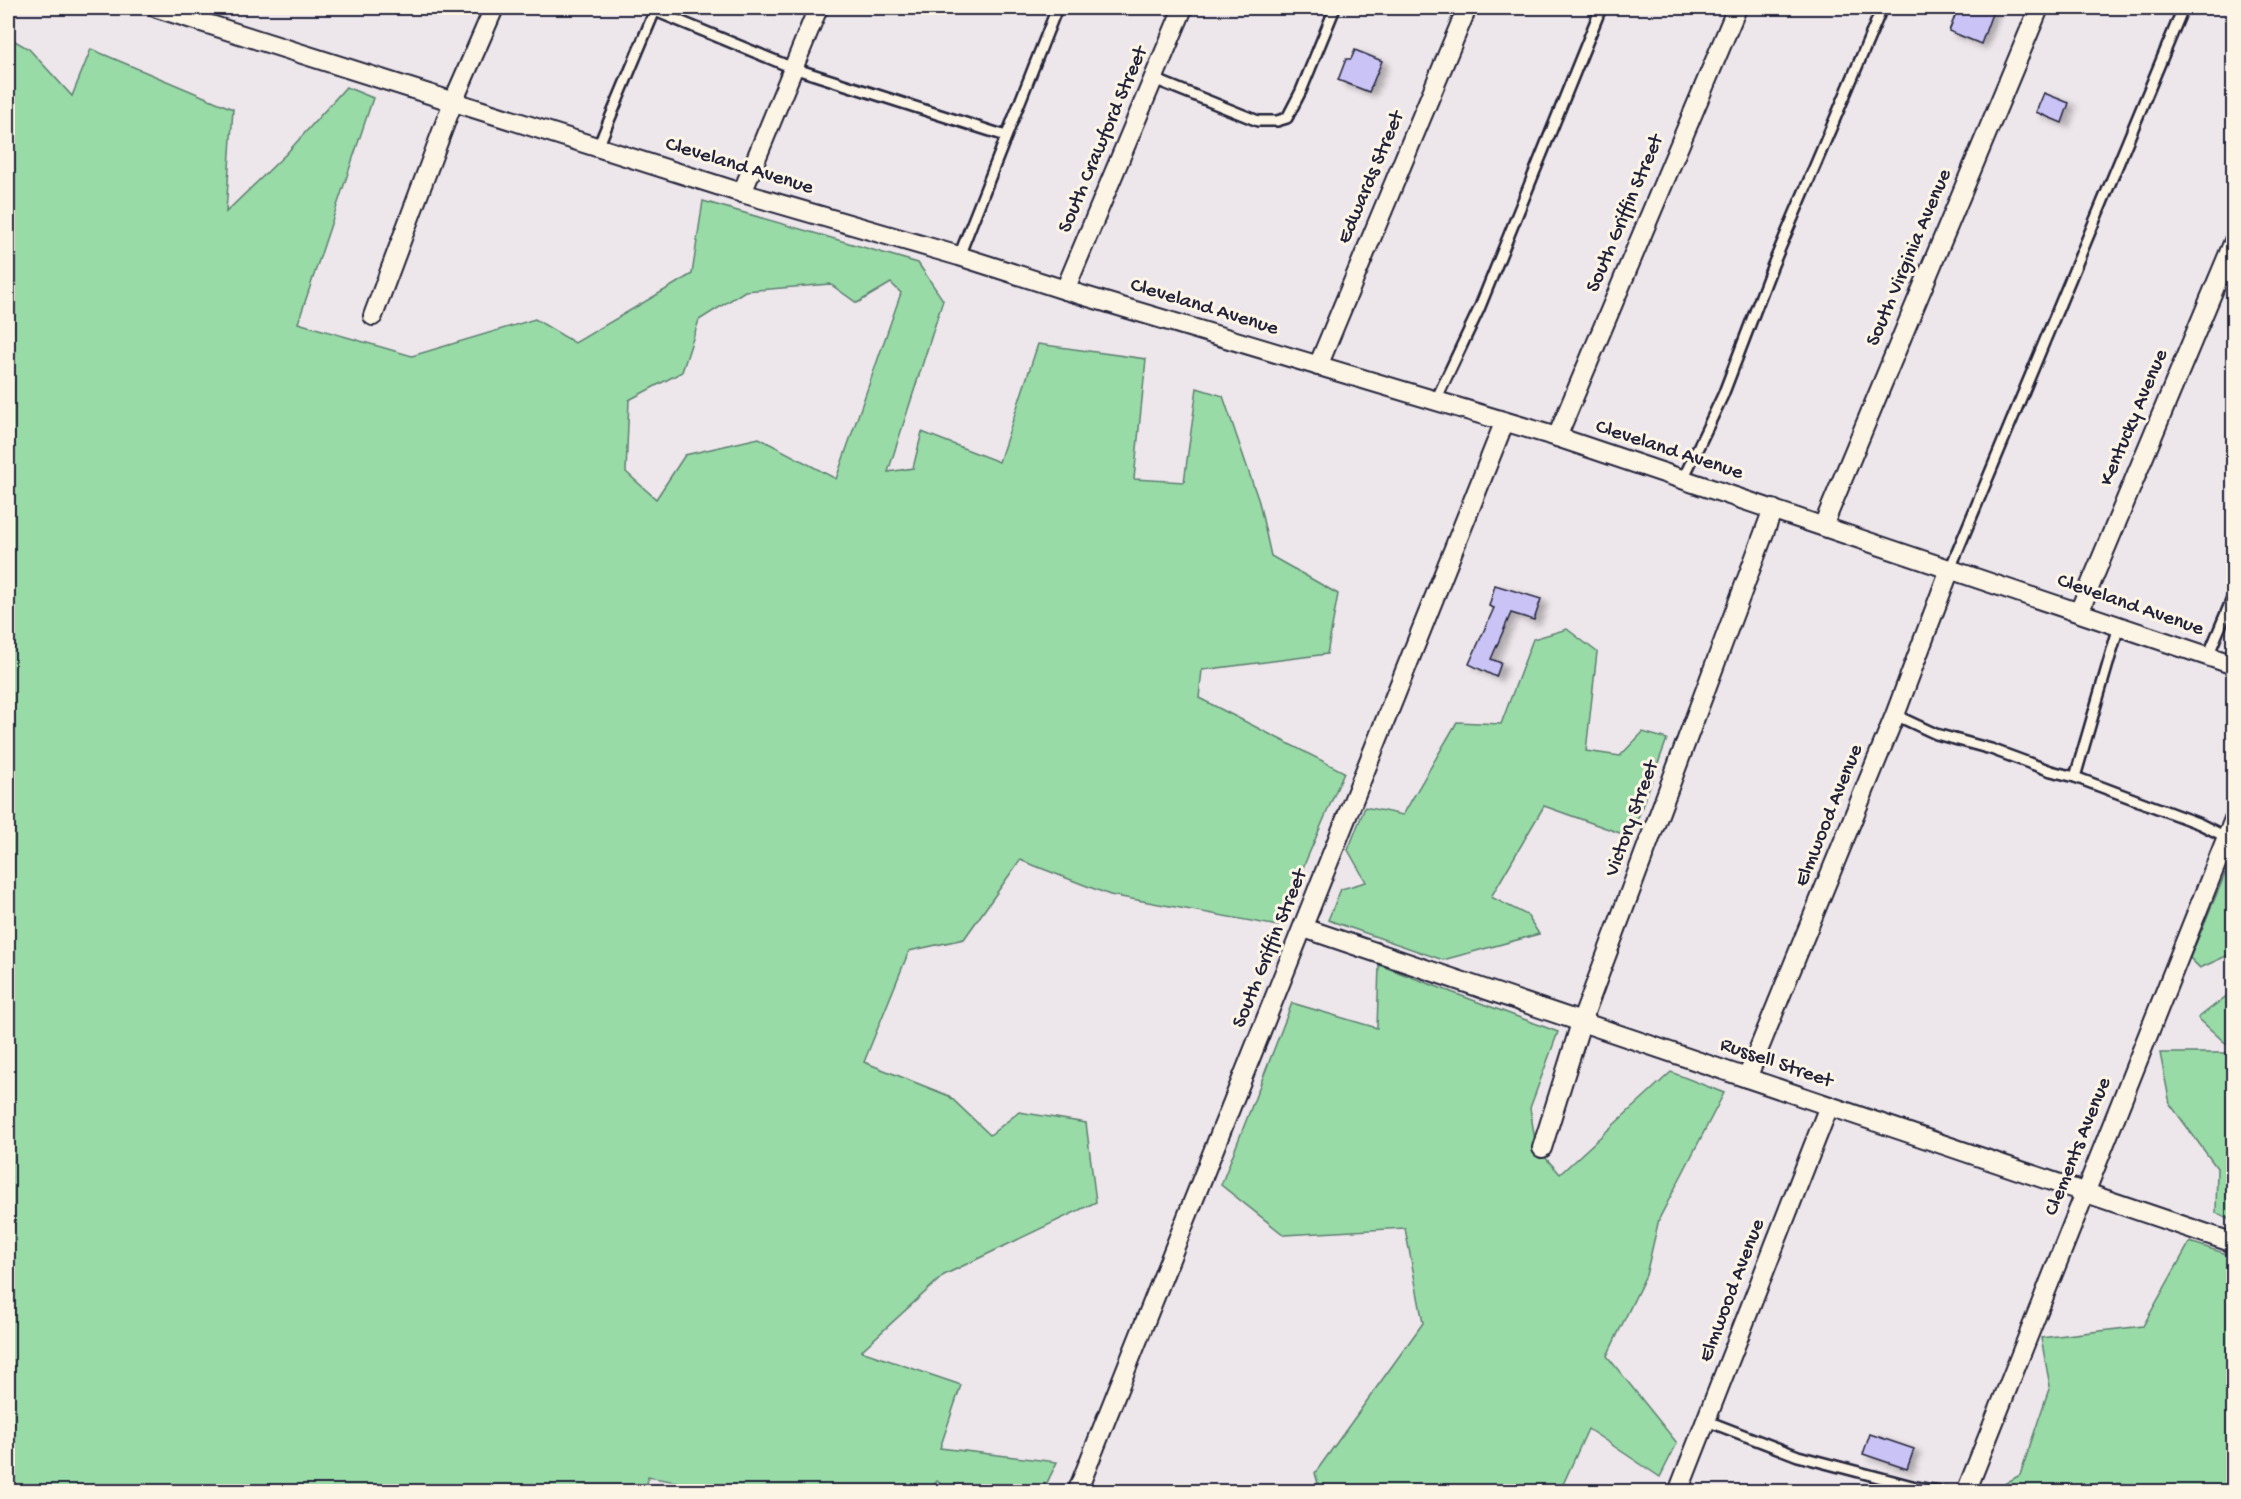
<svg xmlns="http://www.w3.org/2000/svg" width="2241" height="1499" font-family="'Gochi Hand',sans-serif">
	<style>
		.green { fill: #98dba7; stroke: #5d7e71; stroke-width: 1.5; fill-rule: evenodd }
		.building { fill: #cac3f5; stroke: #22223b; stroke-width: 1.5; filter: url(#shadow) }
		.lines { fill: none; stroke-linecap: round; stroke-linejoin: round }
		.service-casing { stroke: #22223b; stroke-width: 14 }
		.minor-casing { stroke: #22223b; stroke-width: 22 }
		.service { stroke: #fcf5e5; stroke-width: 9 }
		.minor { stroke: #fcf5e5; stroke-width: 18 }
		.labels { text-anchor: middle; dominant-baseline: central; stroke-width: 6; stroke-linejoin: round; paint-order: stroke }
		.street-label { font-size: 21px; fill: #22223b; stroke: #fcf5e5 }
	</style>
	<defs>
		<filter id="shadow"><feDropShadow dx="6" dy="4" stdDeviation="3" flood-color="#0004"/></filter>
	</defs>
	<rect width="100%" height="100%" fill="#ede6ea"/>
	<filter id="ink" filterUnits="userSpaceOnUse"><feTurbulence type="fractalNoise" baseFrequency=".0167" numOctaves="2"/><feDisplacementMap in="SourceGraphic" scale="12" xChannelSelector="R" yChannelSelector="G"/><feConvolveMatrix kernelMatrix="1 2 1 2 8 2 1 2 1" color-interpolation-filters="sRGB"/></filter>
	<g filter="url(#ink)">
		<g class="green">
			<path d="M8,37L29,49L72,96L91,49L233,109L226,212L286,154L346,87L373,98L298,323L412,356L535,319L575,343L692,274L703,201L918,263L943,300L888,472L913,468L922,432L999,462L1038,344L1146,359L1134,479L1184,482L1197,388L1223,396L1259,502L1271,556L1338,594L1327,654L1202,670L1199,698L1344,772L1278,926L1110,895L1020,860L964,939L909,951L864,1062L949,1096L990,1135L1019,1112L1086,1123L1096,1202L944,1275L861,1351L961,1385L940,1448L1057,1462L1043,1491H950L937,1481L928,1491H730L648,1477L646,1492L8,1491ZM891,283L901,293L836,479L759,438L685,455L656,499L626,472L629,400L682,372L699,320L745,291L830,284L857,303Z"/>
			<path d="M1567,629L1597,652L1586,751L1620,756L1643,732L1667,739L1631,837L1544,806L1491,897L1527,915L1539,934L1443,960L1328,920L1341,889L1366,882L1348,850L1365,807L1403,815L1457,722L1501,724L1533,639Z"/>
			<path d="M2233,855V953L2200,968L2190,958Z"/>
			<path d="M1379,965L1558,1032L1530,1108L1536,1147L1560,1174L1671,1072L1724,1093L1659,1219L1646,1275L1607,1356L1677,1443L1660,1477L1588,1429L1560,1491H1320L1315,1473L1423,1323L1405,1228L1284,1235L1221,1185L1292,1003L1377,1028Z"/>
			<path d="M2233,991V1050L2198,1018Z"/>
			<path d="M2160,1053H2233V1220L2216,1213L2217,1168L2170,1104Z"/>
			<path d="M2190,1242L2233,1256V1491H2153L2118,1483L2099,1491H1992L2020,1475L2050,1386L2041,1338L2143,1326Z"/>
		</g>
		<g class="building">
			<path d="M1958,8H1994L1981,44L1949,31Z"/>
			<path d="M1355,50L1382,61L1369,92L1338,80L1346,59H1351Z"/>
			<path d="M2044,93L2069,103L2062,123L2036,112Z"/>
			<path d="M1495,585L1541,599L1534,620L1511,613L1491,659L1501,663L1496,677L1469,664L1494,608L1489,606Z"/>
			<path d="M1870,1434L1914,1449L1907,1469L1863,1454Z"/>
		</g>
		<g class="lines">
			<g class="service-casing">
				<g id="service">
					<path d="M648,8L793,68L1006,136"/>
					<path d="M1154,79L1258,121H1277L1287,118L1301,91L1335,8"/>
					<path d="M598,147L656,8"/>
					<path d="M959,256L1057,8"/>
					<path d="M1435,402L1479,309L1601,8"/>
					<path d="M1683,479L1723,395L1772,267L1882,8"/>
					<path d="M1950,569L2183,8"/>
					<path d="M2208,656L2234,594"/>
					<path d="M1895,715L1936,734L1991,749L2051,771L2075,777L2200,824L2226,837"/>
					<path d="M2075,777L2119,626"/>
					<path d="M1707,1421L1798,1456L1916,1487L1943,1492"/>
				</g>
			</g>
			<g class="minor-casing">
				<g id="minor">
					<path d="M157,8L742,193L959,256L1065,290L1557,437L2234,665"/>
					<path d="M742,193L818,8"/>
					<path d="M1065,290L1183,8"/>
					<path d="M373,316L453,102L494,8"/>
					<path d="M1318,366L1467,8"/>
					<path d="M1557,437L1737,8"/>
					<path d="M1823,526L2039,8"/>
					<path d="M2079,612L2234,241"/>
					<path d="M1304,928L2234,1243"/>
					<path d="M1747,1078L1895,715L1950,569"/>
					<path d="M1542,1148L1581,1023L1773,509"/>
					<path d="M1077,1492L1504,423"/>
					<path d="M1678,1492L1829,1106"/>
					<path d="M1966,1492L2234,819"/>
				</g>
			</g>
			<use href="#service" class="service"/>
			<use href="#minor" class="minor"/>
		</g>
	</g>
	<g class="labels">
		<g class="street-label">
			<text transform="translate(1104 140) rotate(-67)">South Crawford Street</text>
			<text transform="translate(739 167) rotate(17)">Cleveland Avenue</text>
			<text transform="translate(1372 178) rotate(-67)">Edwards Street</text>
			<text transform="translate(1626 214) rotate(-67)">South Griffin Street</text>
			<text transform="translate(1910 258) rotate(-67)">South Virginia Avenue</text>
			<text transform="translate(1204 308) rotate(17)">Cleveland Avenue</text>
			<text transform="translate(2135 418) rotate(-67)">Kentucky Avenue</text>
			<text transform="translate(1669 451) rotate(18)">Cleveland Avenue</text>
			<text transform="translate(2130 606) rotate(19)">Cleveland Avenue</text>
			<text transform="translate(1830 816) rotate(-68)">Elmwood Avenue</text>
			<text transform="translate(1633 819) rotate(-70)">Victory Street</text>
			<text transform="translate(1271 949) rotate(-68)">South Griffin Street</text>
			<text transform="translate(1776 1064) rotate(19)">Russell Street</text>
			<text transform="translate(2079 1147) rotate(-68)">Clements Avenue</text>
			<text transform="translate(1733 1291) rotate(-69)">Elmwood Avenue</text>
		</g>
	</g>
	<rect width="2241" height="1499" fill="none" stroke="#fcf5e5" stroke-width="30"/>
	<rect x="15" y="15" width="2211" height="1469" fill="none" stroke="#22223b" stroke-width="2" filter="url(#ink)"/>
</svg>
